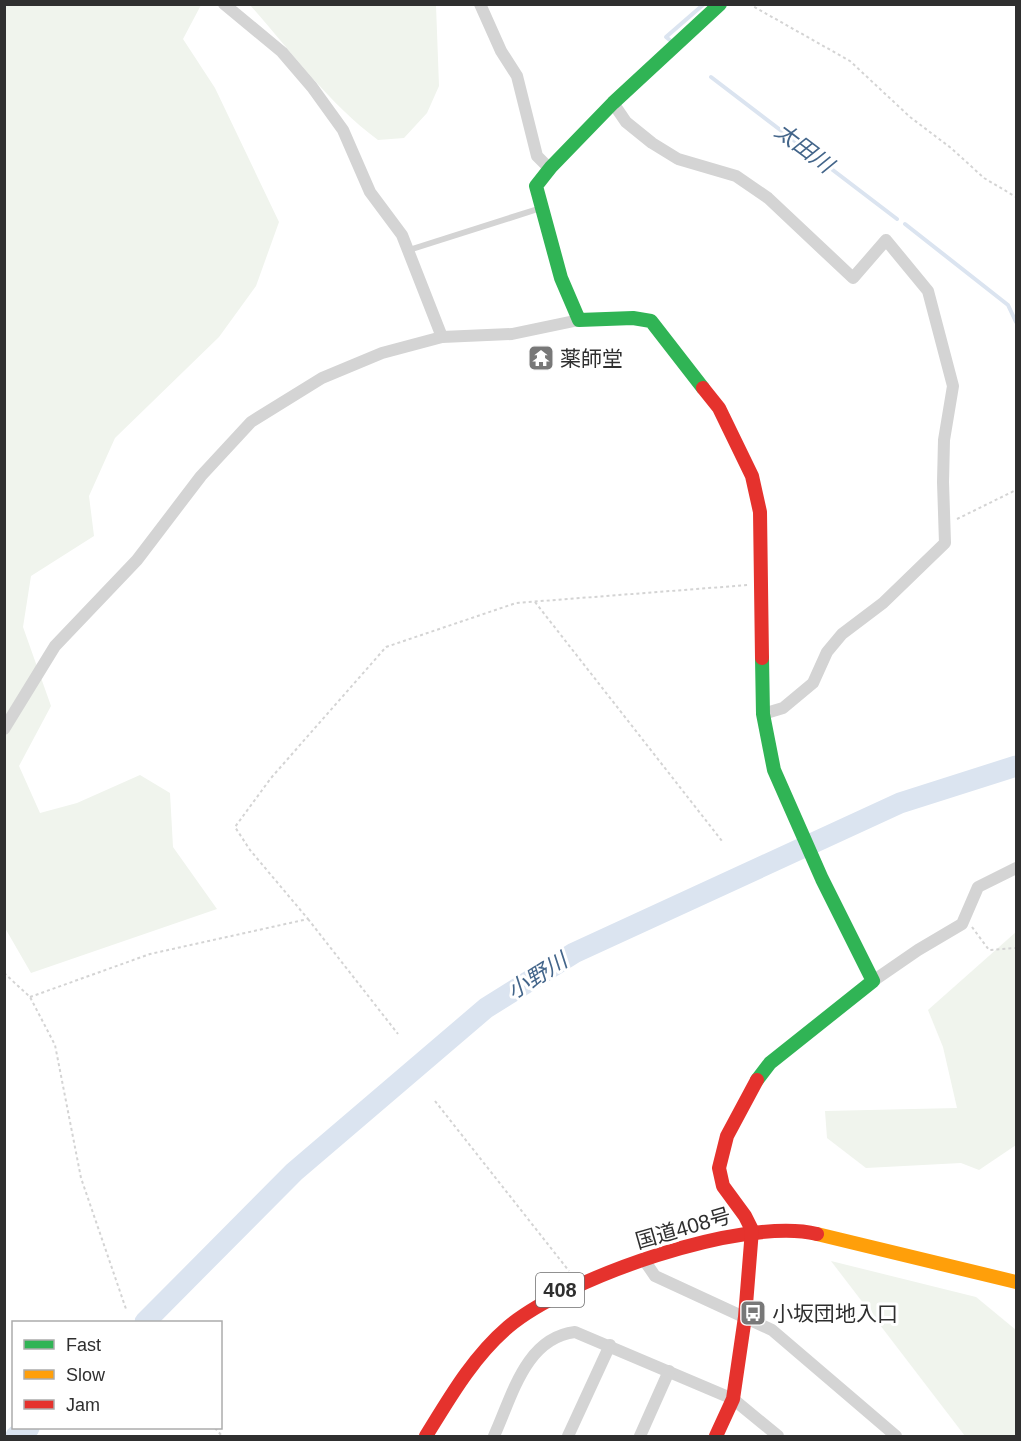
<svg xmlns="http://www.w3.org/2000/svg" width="1021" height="1441" font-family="Arial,'Noto Sans JP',sans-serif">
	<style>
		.green { fill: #f0f4ed }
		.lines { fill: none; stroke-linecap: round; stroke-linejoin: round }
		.stream { stroke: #dbe4f0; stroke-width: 4 }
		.river { stroke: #dbe4f0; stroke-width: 21 }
		.path { stroke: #d4d4d4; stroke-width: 2; stroke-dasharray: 3 3; stroke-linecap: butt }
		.lane { stroke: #d4d4d4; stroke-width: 6 }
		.street { stroke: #d4d4d4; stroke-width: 12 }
		.fast { stroke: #30b455; stroke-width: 14 }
		.slow { stroke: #ff9f0a; stroke-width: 14 }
		.jam { stroke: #e5322d; stroke-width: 14 }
		.labels { text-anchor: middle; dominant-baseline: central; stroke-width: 6; stroke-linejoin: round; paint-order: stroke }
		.shield { fill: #fff; stroke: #6d6d6d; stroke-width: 1.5 }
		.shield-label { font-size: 20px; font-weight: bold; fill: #2f2f2f }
		.poi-label { font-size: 21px; fill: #2f2f2f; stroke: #fff; text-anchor: start }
		.street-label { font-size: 21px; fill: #2f2f2f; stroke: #fff }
		.water-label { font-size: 22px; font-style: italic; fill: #43658a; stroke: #fff }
	</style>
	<rect width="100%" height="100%" fill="#fff"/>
	<g class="green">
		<path d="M5,5H201L183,39L215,88L279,222L256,286L219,337L115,438L89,496L94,536L31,576L23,627L51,706L19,766L40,813L77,803L140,775L170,793L173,847L217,909L31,973L5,928Z"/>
		<path d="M250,5H436L439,86L427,113L404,138L378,140C328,103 291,51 250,5Z"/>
		<path d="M1016,932V1145L979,1170L961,1163L866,1168L827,1138L825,1111L957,1108L943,1047L928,1010Z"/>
		<path d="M831,1261L976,1297L1016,1330V1436H965Z"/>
	</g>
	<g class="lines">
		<g class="stream">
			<path d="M671,41L666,37L704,4"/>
			<path d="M711,77L897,219"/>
			<path d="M905,224L1008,305L1016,322"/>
		</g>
		<g class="river">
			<path d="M145,1322L294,1172L486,1008L574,953L900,803L1016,766"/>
			<path d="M16,1436L29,1428"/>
		</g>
		<g class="path">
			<path d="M749,4L850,61L910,117L951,148L984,178L1016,197"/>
			<path d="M957,519L1016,490"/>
			<path d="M535,602L722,841"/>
			<path d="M308,919L398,1034"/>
			<path d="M972,927L989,950L1016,948"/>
			<path d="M4,973L30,997L55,1045L81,1178L126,1309"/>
			<path d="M30,997L150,954L308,919L250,850L235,827L271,778L386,647L516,603L748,585"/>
			<path d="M435,1101L569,1271"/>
			<path d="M215,1428L222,1436"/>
		</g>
		<path class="lane" d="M409,250L541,208"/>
		<g class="street">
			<path d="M224,4L282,52L312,87L343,130L370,192L402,235L442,337"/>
			<path d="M480,4L501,51L517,76L537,156L548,167"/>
			<path d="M613,103L626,122L652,143L678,159L736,176L768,198L853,278L886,240L928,291L953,386L944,440L943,482L945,543L883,603L842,634L827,652L813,683L783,708L763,714"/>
			<path d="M4,729L55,646L137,560L201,476L251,422L322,378L382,353L442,337L512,334L579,320"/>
			<path d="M873,981L918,950L962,924L978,887L1016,868"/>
			<path d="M644,1260L655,1276L772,1330L896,1436"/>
			<path d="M494,1436C512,1397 525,1338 575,1332L733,1399L778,1436"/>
			<path d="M568,1436L610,1345"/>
			<path d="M640,1436L669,1371"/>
		</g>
		<g class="fast">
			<path d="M703,388L651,321L633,318L579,320L561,278L536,186L551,167L613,103L720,4"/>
			<path d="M757,1080L770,1063L873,981L822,879L774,770L763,714L762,658"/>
		</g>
		<path class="slow" d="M817,1234L1016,1282"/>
		<g class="jam">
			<path d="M703,388L719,408L752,476L760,512L762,658"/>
			<path d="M426,1436C450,1397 473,1357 508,1327C566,1278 743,1216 817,1234"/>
			<path d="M716,1436L733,1399L745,1317L752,1230L745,1216L723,1186L719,1168L727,1136L757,1080"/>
		</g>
	</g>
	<defs>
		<g id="temple-square" transform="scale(1.35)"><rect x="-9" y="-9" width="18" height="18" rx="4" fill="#787878" stroke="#fff"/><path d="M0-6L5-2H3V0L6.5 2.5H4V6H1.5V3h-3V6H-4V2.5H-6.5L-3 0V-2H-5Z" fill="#fff"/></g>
		<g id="bus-square" transform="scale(1.35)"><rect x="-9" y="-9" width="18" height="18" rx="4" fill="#787878" stroke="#fff"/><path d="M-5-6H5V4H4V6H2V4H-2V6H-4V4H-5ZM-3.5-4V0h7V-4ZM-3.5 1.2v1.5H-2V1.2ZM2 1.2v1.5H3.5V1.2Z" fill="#fff"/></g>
	</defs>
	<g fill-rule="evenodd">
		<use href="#temple-square" x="541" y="358"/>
		<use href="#bus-square" x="753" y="1313"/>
	</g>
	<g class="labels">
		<rect class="shield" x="536" y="1273" width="48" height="34" rx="4.5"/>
		<g class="shield-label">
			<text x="560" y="1290">408</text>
		</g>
		<g class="poi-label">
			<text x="560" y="358">薬師堂</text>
			<text x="772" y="1313">小坂団地入口</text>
		</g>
		<g class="street-label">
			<text transform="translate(683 1228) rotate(-16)">国道408号</text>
		</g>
		<g class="water-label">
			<text transform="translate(804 148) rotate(37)">太田川</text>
			<text transform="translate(537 976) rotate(-32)">小野川</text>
		</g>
	</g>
	<rect width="1021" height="1441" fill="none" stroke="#2f2f2f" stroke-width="12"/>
	<rect x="12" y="1321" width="210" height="108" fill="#ffffff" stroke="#acacac" stroke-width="1.5"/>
	<rect x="24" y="1340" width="30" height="9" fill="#30b455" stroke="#acacac" stroke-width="1.5"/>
	<text x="66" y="1351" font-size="18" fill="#2f2f2f">Fast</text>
	<rect x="24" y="1370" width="30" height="9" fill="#ff9f0a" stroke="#acacac" stroke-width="1.5"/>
	<text x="66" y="1381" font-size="18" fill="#2f2f2f">Slow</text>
	<rect x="24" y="1400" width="30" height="9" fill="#e5322d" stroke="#acacac" stroke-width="1.5"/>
	<text x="66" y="1411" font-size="18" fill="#2f2f2f">Jam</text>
</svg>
